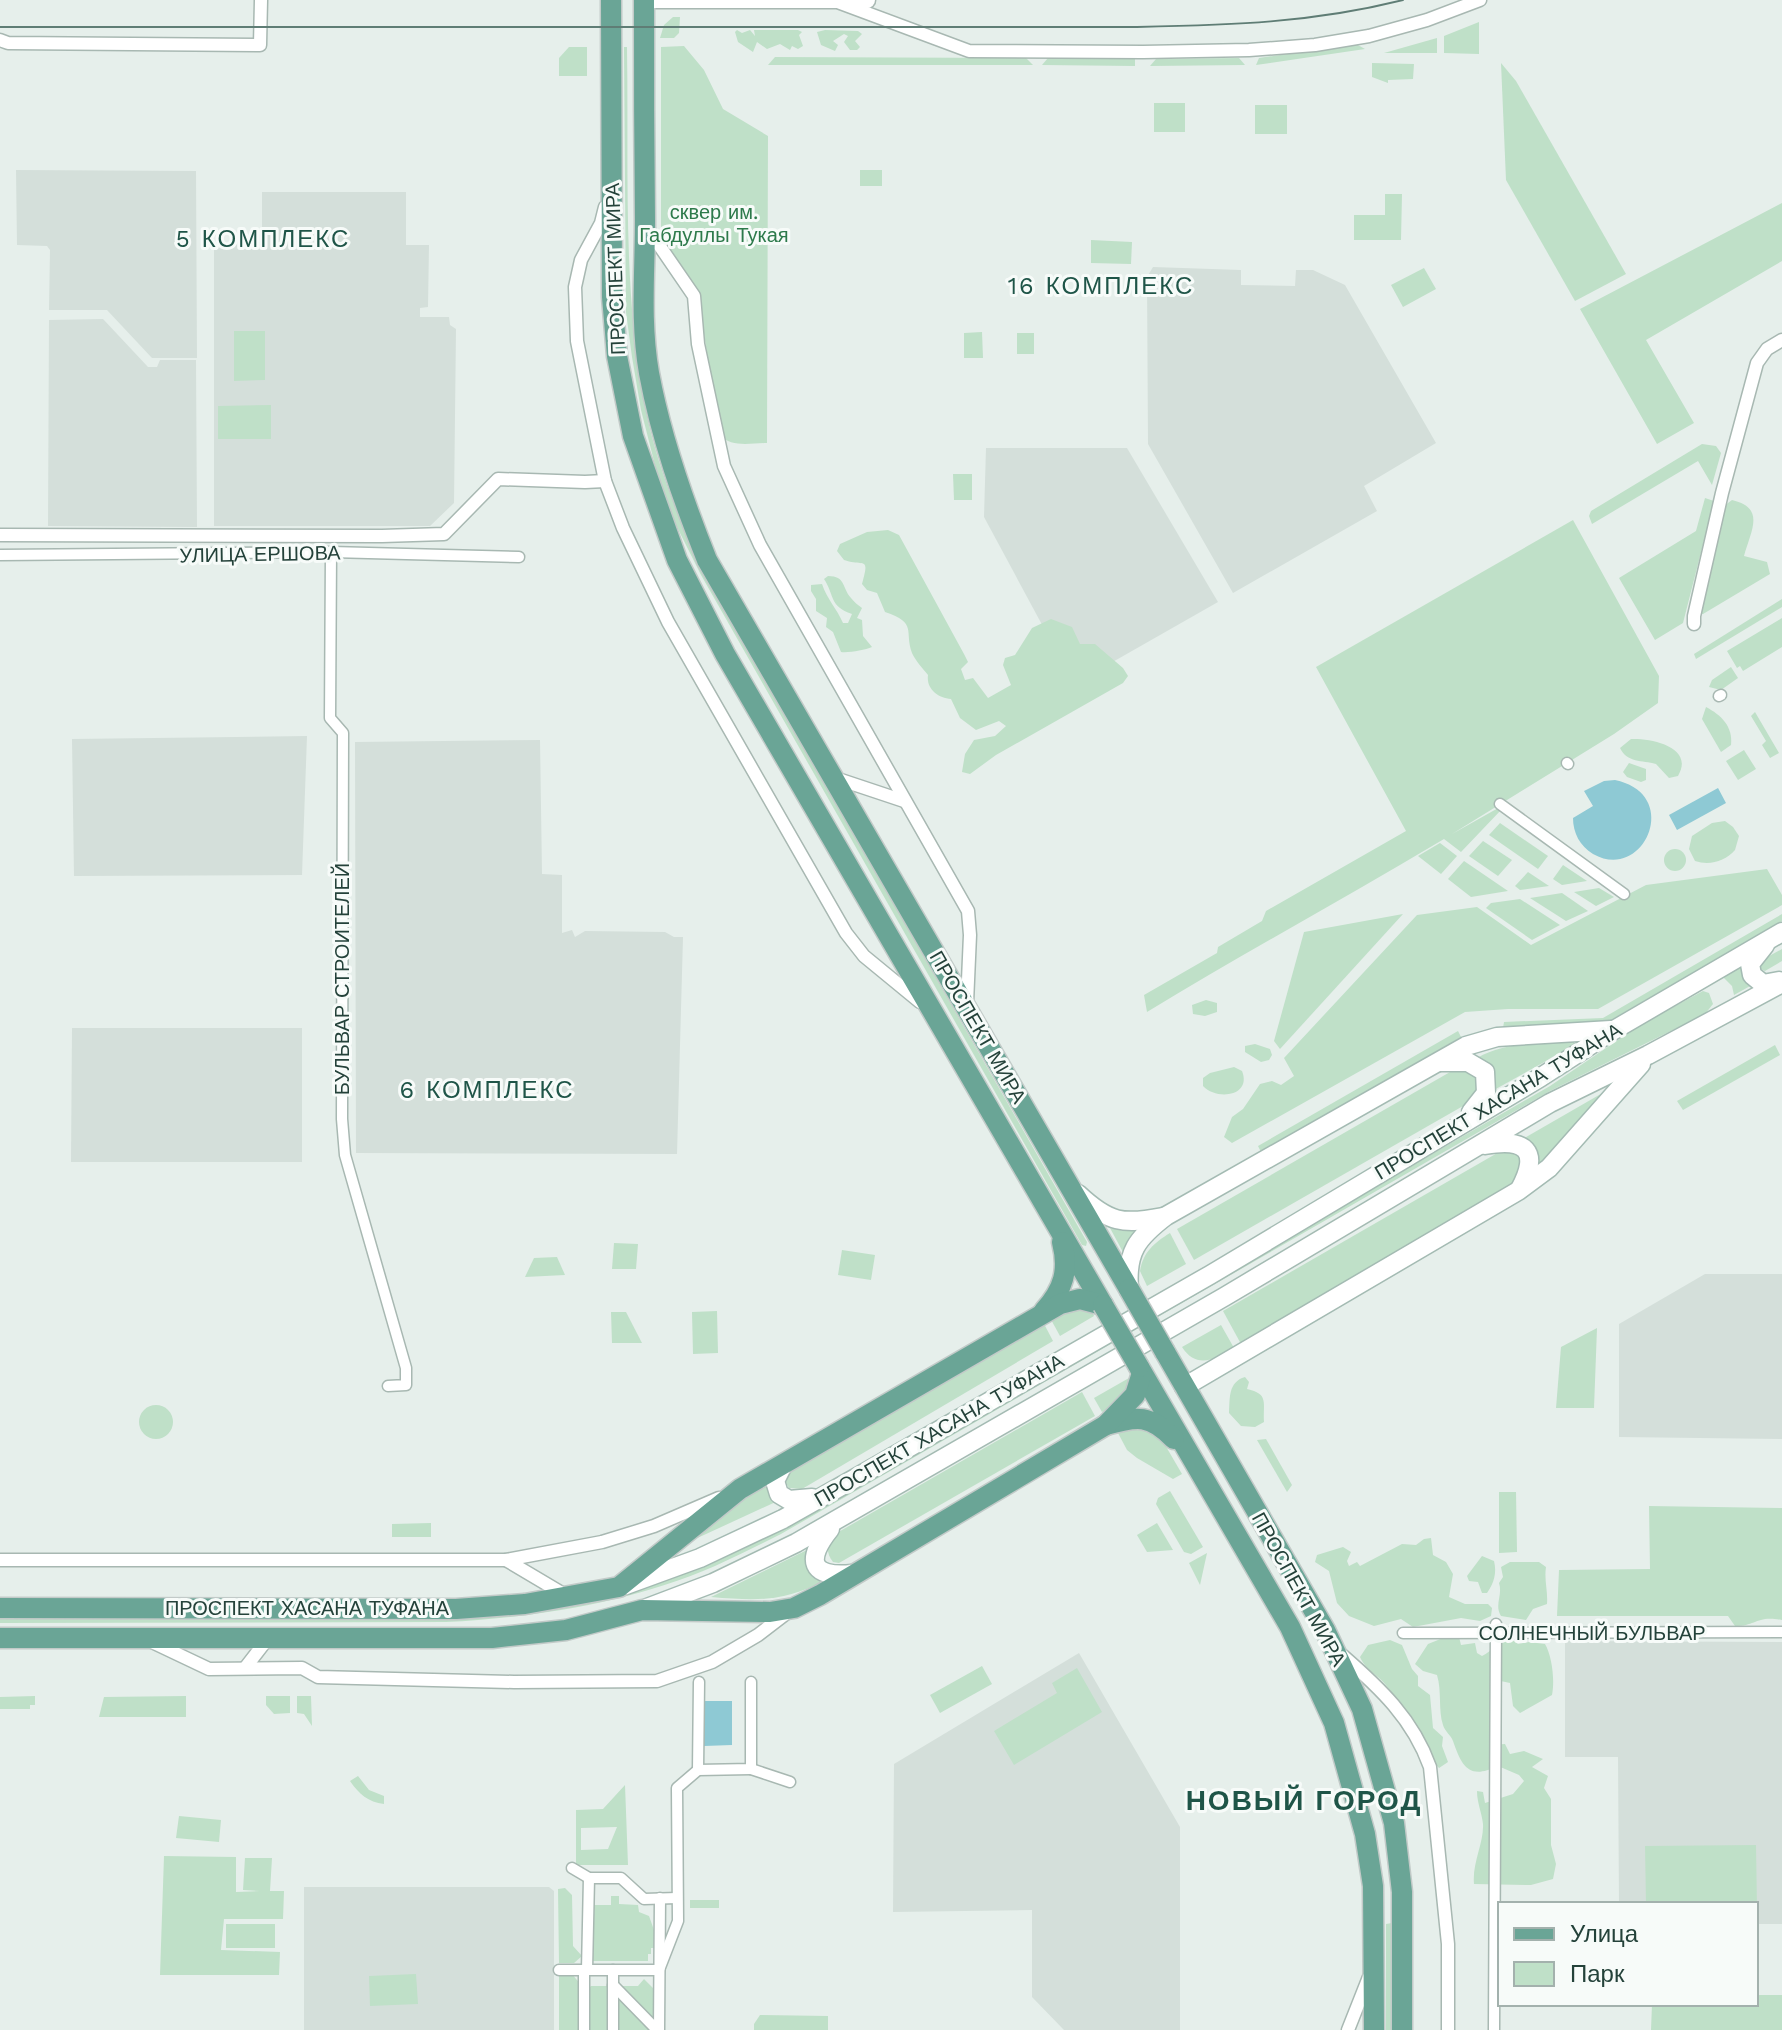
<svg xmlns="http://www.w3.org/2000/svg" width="1782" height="2030" font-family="'Work Sans',sans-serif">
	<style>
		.built { fill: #d4dfda }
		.green { fill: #bfe0c8; fill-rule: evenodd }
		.water { fill: #8ec9d4 }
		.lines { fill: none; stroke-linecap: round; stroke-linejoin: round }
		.pedestrian-casing { stroke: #a8b8b2; stroke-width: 13 }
		.minor-casing { stroke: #a8b8b2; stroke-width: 15 }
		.tertiary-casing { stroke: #a8b8b2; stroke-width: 19 }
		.secondary-casing { stroke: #a4bbb3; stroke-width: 21 }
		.primary-casing { stroke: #c2cac8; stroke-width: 23 }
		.pedestrian { stroke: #fff; stroke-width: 10 }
		.minor { stroke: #fff; stroke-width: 12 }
		.tertiary { stroke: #fff; stroke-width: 16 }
		.secondary { stroke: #fff; stroke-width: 18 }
		.primary { stroke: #6aa596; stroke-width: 20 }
		.tram { stroke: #5f7d75; stroke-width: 2 }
		.primary-bridge-casing { stroke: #c2cac8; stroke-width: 23; stroke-linecap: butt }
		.primary-bridge { stroke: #6aa596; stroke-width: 20 }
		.labels { text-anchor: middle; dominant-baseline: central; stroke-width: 6; stroke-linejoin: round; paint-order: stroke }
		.park-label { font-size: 20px; fill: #2d7a4b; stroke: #f7fbf9 }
		.street-label { font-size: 20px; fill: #24423a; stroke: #f7fbf9 }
		.quarter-label { font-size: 24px; letter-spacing: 2px; fill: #1f5548; stroke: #f7fbf9 }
		.district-label { font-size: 28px; font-weight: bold; letter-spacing: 2px; fill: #1f5548; stroke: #f7fbf9 }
	</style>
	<rect width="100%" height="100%" fill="#e6efeb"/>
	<g class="built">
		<path d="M16,170L196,171L197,358H152L107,310H49L50,250L47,246L17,245Z"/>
		<path d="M262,192H406V245H429L428,307L420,308V317H449L450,325L456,329L454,503L430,526H214V242H252L262,232Z"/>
		<path d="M1153,267L1241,270V285L1295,286L1296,270H1313L1345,285L1436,443L1364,486L1377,511L1233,593L1148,444L1147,277Z"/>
		<path d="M103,319L148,367H157L160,360H196L197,527L48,526L49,320Z"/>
		<path d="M986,448H1127L1218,602L1074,684L984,517Z"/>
		<path d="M307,736L302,875L74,876L72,739Z"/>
		<path d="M540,740L542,874L562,875V933L572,930L575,937L585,931L665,932L674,937H683L677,1154L356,1153L355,742Z"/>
		<path d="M72,1028H302V1162H71Z"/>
		<path d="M1705,1274H1782V1439L1619,1437V1324Z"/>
		<path d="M1565,1641L1782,1642V1924H1756V1904H1619L1618,1757H1565Z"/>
		<path d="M1079,1653L1180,1827V2030H1064L1032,1997V1910L893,1912L894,1764Z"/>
		<path d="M304,1887H549L554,1891V2030H304Z"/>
	</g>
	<g class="green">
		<path d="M673,17H680L679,33L674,38H660L664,25Z"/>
		<path d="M1479,22V54L1444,53V36Z"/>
		<path d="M737,30L742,33L750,30L755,36L754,30H798L802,32L799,35L803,46L798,49L792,46L790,50L780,44L767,49L757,42L753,52L738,42L735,32Z"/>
		<path d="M825,30L858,31L862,34L855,41L860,47L857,50H850L844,42L848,36L844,34L833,41L838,45L835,51L821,45L817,32Z"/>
		<path d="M1437,38V53H1384Z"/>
		<path d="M1356,44L1365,49L1256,65L1259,58Z"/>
		<path d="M684,46L704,70L723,109L768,136L767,443C751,443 731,448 720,435L698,296L661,242V47Z"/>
		<path d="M569,47H587V76H559V58Z"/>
		<path d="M624,47H627C629,165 622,291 645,407C657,466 679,520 705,574L1087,1242L1086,1246L1082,1245L701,575L675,523L657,473L641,410L632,357L626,312Z"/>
		<path d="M775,57L1026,58L1033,65H768Z"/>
		<path d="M1048,58L1135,59V66L1042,65Z"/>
		<path d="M1239,58L1245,65L1150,66L1156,59Z"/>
		<path d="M1372,63L1414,64L1413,79L1388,80V83L1372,77Z"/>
		<path d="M1501,63L1516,81L1626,274L1575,301L1506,180Z"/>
		<rect x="1154" y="103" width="31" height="29"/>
		<rect x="1255" y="105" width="32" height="29"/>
		<rect x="860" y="170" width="22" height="16"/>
		<path d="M1385,194H1402L1401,240H1354V215H1385Z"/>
		<path d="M1782,203V261L1646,340L1694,423L1657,444L1580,309Z"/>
		<path d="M1091,240L1132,242L1131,264L1091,263Z"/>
		<path d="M1424,268L1436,289L1403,307L1391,285Z"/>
		<path d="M234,331H265V380L234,381Z"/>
		<path d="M982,332L983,358H964V333Z"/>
		<rect x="1017" y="333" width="17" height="21"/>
		<path d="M271,405V439H218V406Z"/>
		<path d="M1702,444L1716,446L1721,453L1712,485L1698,461L1592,524L1589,516L1591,511Z"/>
		<path d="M953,474H972V500H954Z"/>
		<path d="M1705,498L1714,501L1683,623L1655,640L1619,578L1696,531Z"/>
		<path d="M1732,500C1766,508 1751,530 1744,556L1767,562L1770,574L1703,614H1699L1724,506Z"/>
		<path d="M1573,520L1659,676L1658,703L1614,734L1452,834L1500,807L1502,809L1461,852L1444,839C1346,898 1245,952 1147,1012L1144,995L1217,953L1218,947L1262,921L1266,911L1406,831L1316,667Z"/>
		<path d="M888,530L899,535L964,654L968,662L961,669L965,680L973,678L988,698L1011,685L1003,665L1005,658L1015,655L1032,628L1051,619L1072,627L1080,644H1095L1123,668L1128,676L1123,683L996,755L970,774L962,772L965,754L974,740L995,736L1006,726L999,721L976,730L960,718L951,699C938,698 926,689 928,675C923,669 915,660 912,653C904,631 918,623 885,612L877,593L867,590L862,584C870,555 864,567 844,560L837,551L840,544L867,532Z"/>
		<path d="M828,576C846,576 842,588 851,598C854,602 858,605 862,608L857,618L862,620L863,636L872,647C865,650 849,653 841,652L833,632L826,627L827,618L816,611V599L811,591V585L822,584C827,599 837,609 843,623H848L852,614C829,606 835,596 824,579Z"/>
		<path d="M1782,599V607L1696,659L1694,654Z"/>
		<path d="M1782,618V647L1743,671L1740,666L1737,668L1727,651Z"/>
		<path d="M1731,667L1738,678L1721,690L1709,687L1712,680Z"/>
		<path d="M1706,707C1721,715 1733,726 1731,745L1721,752L1702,719Z"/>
		<path d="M1755,712L1779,753L1770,758L1762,745L1766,741L1751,716Z"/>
		<path d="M1631,739C1651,738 1695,747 1678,776L1669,778L1656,764C1642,760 1627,763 1620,748Z"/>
		<path d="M1744,750L1756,769L1738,780L1726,761Z"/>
		<path d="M1629,763L1646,769V780L1641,782L1627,777L1623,772Z"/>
		<path d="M1725,821L1733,827L1739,836L1735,850C1725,861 1710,866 1695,861L1689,849L1692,836L1712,823Z"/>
		<path d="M1500,823L1548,856L1538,869L1489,835Z"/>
		<path d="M1483,841L1512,860L1498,876L1469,856Z"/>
		<path d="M1440,843L1457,856L1441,874L1418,856Z"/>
		<circle cx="1675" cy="860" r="11"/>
		<path d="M1464,861L1508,891L1471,897L1448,879Z"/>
		<path d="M1563,865L1587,881L1562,885L1553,879Z"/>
		<path d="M1767,869L1782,895V905L1598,1009H1508L1465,1012L1232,1143L1224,1137L1232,1117L1243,1109L1260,1084L1272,1081L1281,1085L1294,1076L1284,1058L1417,915L1477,907L1531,945L1646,885Z"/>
		<path d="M1528,872L1549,886L1520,890L1515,886Z"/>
		<path d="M1599,888L1614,897L1596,906L1574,892Z"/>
		<path d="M1562,893L1588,911L1566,921L1530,898Z"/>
		<path d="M1520,899L1560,925L1532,940L1486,908L1491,903Z"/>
		<path d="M1403,914L1280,1049L1274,1041L1304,932Z"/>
		<path d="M1782,914V921L1604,1024L1503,1028L1504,1022L1603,1018Z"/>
		<path d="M1782,949V961L1765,971L1759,968L1760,961Z"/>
		<path d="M1742,966V977L1752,985L1734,995L1732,986L1723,977Z"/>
		<path d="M1703,991L1709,993L1713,1004L1705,1014L1550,1091L781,1534C759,1545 737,1556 715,1566C629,1603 539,1617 446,1622L0,1623V1617L535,1610L812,1512L1550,1086L1640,1025Z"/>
		<path d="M1206,1000L1217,1003V1012L1205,1016L1193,1014L1192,1005Z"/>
		<path d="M1458,1031L1461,1037L1261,1152L1258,1146Z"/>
		<path d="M1574,1042L1575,1045L1494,1090C1495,1073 1490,1068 1477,1058C1508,1041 1540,1043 1574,1042Z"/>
		<path d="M1255,1044L1270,1049L1272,1055L1269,1060L1261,1062L1245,1052V1046Z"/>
		<path d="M1775,1045L1780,1055L1683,1110L1677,1101Z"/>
		<path d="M1234,1067L1242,1071C1252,1096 1217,1101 1203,1086V1078L1210,1073Z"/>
		<path d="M1457,1068L1478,1073L1477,1098L1194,1260L1177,1229Z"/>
		<path d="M1606,1091L1551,1157L1537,1167L1521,1140Z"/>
		<path d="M1506,1148L1524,1158L1521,1178L1241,1344L1223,1311Z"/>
		<path d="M1110,1228L1125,1231L1140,1229L1124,1254Z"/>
		<path d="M1170,1233L1186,1264L1147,1286L1140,1271C1143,1252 1154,1243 1170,1233Z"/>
		<path d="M614,1243L638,1244L636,1269H612Z"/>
		<path d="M842,1250L875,1255L871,1280L838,1275Z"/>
		<path d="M557,1257L565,1275L525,1277L534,1258Z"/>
		<path d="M1071,1304L1091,1310L1094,1316L1060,1336L1049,1316Z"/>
		<path d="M717,1311L718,1353L693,1354L692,1312Z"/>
		<path d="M611,1312H626L642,1343H612Z"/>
		<path d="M1042,1320L1053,1341L802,1489L789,1488L786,1483L787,1471Z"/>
		<path d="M1221,1325L1234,1348C1215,1359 1197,1370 1182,1347Z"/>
		<path d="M1597,1328L1594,1408H1556L1561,1347Z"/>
		<path d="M1245,1377L1249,1382L1247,1389C1269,1394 1263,1402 1264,1422L1255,1427L1241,1426L1229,1413C1230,1398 1228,1382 1245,1377Z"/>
		<path d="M1129,1378L1131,1382L1125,1397L1102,1412L1094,1398Z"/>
		<path d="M1082,1392L1095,1416L839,1563L833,1562C825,1552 827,1543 835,1534Z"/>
		<circle cx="156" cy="1422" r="17"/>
		<path d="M1135,1424L1161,1438L1182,1474L1173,1479L1137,1458L1127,1450L1118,1433Z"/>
		<path d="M1266,1439L1292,1485L1287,1492L1257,1440Z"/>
		<path d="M771,1473L780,1500L693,1540L740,1493Z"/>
		<path d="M1170,1491L1203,1547L1191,1554L1184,1552L1156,1504L1158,1498Z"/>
		<path d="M1499,1492H1516L1517,1552L1499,1553Z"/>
		<path d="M1649,1506L1782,1508V1620C1756,1615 1757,1626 1735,1626L1728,1616H1557L1559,1570L1650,1569Z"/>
		<path d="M431,1523V1537H392V1524Z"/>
		<path d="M1157,1523L1173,1550L1147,1552L1137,1535Z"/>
		<path d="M1431,1538L1433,1555L1446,1562L1453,1574L1449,1597L1465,1604H1488L1492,1608L1491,1616L1480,1621L1461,1618L1413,1627L1401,1619L1374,1626L1349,1616L1337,1603L1329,1571L1315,1562L1317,1555L1343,1547L1351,1552L1347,1561L1349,1566L1357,1562L1360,1566L1402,1544L1416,1545L1424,1539Z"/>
		<path d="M811,1548L826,1580C783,1602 759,1601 711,1597Z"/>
		<path d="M1207,1553L1200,1585L1189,1563Z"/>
		<path d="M1482,1556L1494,1561C1497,1573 1494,1583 1487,1593H1482L1478,1582L1469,1581L1467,1576Z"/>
		<path d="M1510,1562H1539L1546,1567C1544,1580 1548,1591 1547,1604L1533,1609L1526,1620L1501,1616C1494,1605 1503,1595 1499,1583L1503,1577L1501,1567Z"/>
		<path d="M1453,1634L1459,1637L1461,1645L1475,1643L1477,1653L1482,1656C1492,1651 1499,1640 1511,1639L1518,1644L1529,1642L1545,1644C1552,1656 1555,1680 1552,1695L1520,1713L1513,1706L1510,1683L1496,1680L1491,1682L1490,1745L1505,1744L1510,1754L1524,1751L1543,1759L1532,1767L1548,1776L1544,1788L1551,1799V1845L1556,1864L1553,1879L1531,1885L1474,1884C1472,1863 1484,1843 1483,1824C1482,1813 1477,1803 1477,1791L1483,1792L1485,1803L1513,1794L1524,1781L1519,1775L1498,1766C1469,1780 1462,1767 1453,1741C1451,1735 1445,1732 1443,1725C1438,1710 1442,1691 1437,1675L1423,1671L1415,1664L1428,1644Z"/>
		<path d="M1390,1640L1402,1645L1412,1669L1418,1676V1686L1430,1695L1433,1728L1443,1737L1442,1746L1448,1762L1439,1768C1431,1760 1425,1738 1416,1725C1406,1711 1396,1697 1385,1684C1376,1673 1367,1672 1360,1657L1368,1645Z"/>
		<path d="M982,1666L992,1684L940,1713L930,1695Z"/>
		<path d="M1077,1668L1102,1712L1014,1765L994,1731L1057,1693L1052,1683Z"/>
		<path d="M35,1696V1705H30V1709H0V1697Z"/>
		<path d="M186,1696V1717H99L104,1697Z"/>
		<path d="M266,1696H290V1713L274,1714L266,1705Z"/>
		<path d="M297,1696H311L312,1726L304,1714L297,1713Z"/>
		<path d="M358,1776L369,1790L384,1796V1804C368,1802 359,1794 350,1781Z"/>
		<path d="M625,1785L628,1865H576V1810L603,1809ZM617,1827L608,1849L581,1850V1828Z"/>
		<path d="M179,1816L221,1820L219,1842L176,1838Z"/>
		<path d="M1756,1845L1757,1909L1756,1904H1646L1645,1846Z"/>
		<path d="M164,1856L236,1857V1892L260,1891L243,1890L245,1858H272L270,1891H284L283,1919H224L221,1950L280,1952L279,1975H160Z"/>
		<path d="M565,1888L572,1895L573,1946L582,1956L574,1963H559L558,1889Z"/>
		<path d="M611,1896H619V1904L638,1905L639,1912L649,1916L654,1930V1948H651V1954H648V1961H591V1905H611Z"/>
		<rect x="690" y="1900" width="29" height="8"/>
		<path d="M1392,1923L1391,2030H1386V1924Z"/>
		<rect x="226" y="1924" width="49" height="24"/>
		<path d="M416,1974L418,2004L370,2006L369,1976Z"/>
		<path d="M559,1974H572L581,1985V2030H559Z"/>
		<path d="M644,1979L653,1988L655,2030H618V1986H638Z"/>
		<path d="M591,1986H609L608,2030H586V1991Z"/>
		<path d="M1756,1995H1782V2030H1651L1652,2004H1756Z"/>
		<path d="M760,2015L828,2016V2030H754V2024Z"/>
	</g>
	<g class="water">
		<path d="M1615,780C1683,794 1644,883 1593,854C1580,846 1573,833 1573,818L1593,806L1584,791L1604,781Z"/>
		<path d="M1718,788L1726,803L1677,830L1669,815Z"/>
		<path d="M704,1701H732V1745L704,1746Z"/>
	</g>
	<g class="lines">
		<g class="pedestrian-casing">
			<g id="pedestrian">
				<path d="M331,552L330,718L343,733L342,1119L345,1155L406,1368V1385L388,1386"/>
				<path d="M0,555L331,552L519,557"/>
				<path d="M1719,696L1721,695"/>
				<path d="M1567,763L1568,764"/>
				<path d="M1500,804L1624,894"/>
				<path d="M1403,1633L1782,1632"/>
				<path d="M751,1769L790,1782"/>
				<path d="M698,1770L699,1682"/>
				<path d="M572,1868L589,1878H621L644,1899L677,1898"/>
				<path d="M559,1970H584"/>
				<path d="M587,1970L589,1878"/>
				<path d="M613,1985L657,2030"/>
				<path d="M584,2030V1970H613"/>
				<path d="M613,2030V1970H659L678,1921L677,1788L698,1770L751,1769V1682"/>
				<path d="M659,2030L660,1898"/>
				<path d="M1494,2030L1496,1624"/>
			</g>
		</g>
		<g class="minor-casing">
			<g id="minor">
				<path d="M840,3L969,51L1143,52L1249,50L1315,45L1369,36L1427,20L1480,0"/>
				<path d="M0,40L8,43L260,45L261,0"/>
				<path d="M605,207L601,223L581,260L575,287L577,341L605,481L623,528L668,622L846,933L864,956L920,1002"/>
				<path d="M646,226L694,296L698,344L724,466L760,545L968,911L970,935L967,1003"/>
				<path d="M0,535L382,536L444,534L498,479L585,482L605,481"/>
				<path d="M1694,624V616L1722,493L1757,363L1767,349L1782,340"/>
				<path d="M832,777L904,801"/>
				<path d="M0,1560H506L602,1542L654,1526L719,1498"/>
				<path d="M506,1560L565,1595"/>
				<path d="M150,1641L209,1669L302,1668L318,1677L514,1682L657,1681L712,1662L758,1635L788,1612"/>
				<path d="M1342,1655C1380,1688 1413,1719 1430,1767L1448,1944V2030"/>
				<path d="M245,1668L269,1637"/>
				<path d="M1348,2030L1369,1977"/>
			</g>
		</g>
		<g class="tertiary-casing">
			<path id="tertiary" d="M646,0H867"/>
		</g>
		<g class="secondary-casing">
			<g id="secondary">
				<path d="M1765,945L1750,964L1752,975L1763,984L1779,981"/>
				<path d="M1439,1062H1468L1485,1072L1486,1093L1471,1112"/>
				<path d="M1485,1145C1525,1138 1541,1150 1520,1189"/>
				<path d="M1078,1194C1109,1223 1123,1225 1163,1217"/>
				<path d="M1129,1289C1126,1252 1137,1238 1166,1216L1466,1046L1497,1037L1611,1030"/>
				<path d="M1184,1387L1518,1191L1549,1168L1641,1064"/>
				<path d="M784,1463L775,1481L779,1494L789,1500L812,1498"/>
				<path d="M830,1529C805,1560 810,1578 852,1574"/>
				<path d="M626,1585L700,1558L783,1519L854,1479L1210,1275L1541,1077L1614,1030L1782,932"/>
				<path d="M647,1608L713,1583L796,1543L1224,1297L1550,1103L1648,1055L1782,983"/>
			</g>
		</g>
		<g class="primary-casing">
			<g id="primary">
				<path d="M611,0L612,297L617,356L633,436L677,560L725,654L1103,1305"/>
				<path d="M644,0C644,74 644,147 645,221C645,272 640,322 649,373C661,438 683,500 707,560L1129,1289"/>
				<path d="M1044,1311C1064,1289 1069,1270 1062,1242"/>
				<path d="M1165,1352L1325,1630L1362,1709L1394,1823L1402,1892V2030"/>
				<path d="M1139,1367L1290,1627L1334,1723L1365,1834L1373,1886L1374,2030"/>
				<path d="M1106,1425C1137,1416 1150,1414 1174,1439"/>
				<path d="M0,1608L456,1609L525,1604L619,1587L740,1489L1060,1304L1080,1299L1103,1305"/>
				<path d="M0,1638H492L566,1630L642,1610L770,1612L794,1608L820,1595L1106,1425L1135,1395L1142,1373"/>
			</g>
		</g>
		<use href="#pedestrian" class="pedestrian"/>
		<use href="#minor" class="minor"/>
		<use href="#tertiary" class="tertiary"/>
		<use href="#secondary" class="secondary"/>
		<use href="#primary" class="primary"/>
		<path class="tram" d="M0,27H1137C1230,25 1312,23 1403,0"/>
		<g class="primary-bridge-casing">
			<g id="primary-bridge">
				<path d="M1129,1289L1165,1352"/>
				<path d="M1103,1305L1139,1367"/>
			</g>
		</g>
		<use href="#primary-bridge" class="primary-bridge"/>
	</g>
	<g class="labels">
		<g class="park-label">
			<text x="714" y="212">сквер им.<tspan x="714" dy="23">Габдуллы Тукая</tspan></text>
		</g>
		<g class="street-label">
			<text transform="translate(615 269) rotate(-92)">ПРОСПЕКТ МИРА</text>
			<text transform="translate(260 554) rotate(-1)">УЛИЦА ЕРШОВА</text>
			<text transform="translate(342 979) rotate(-90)">БУЛЬВАР СТРОИТЕЛЕЙ</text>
			<text transform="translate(978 1027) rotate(60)">ПРОСПЕКТ МИРА</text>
			<text transform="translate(1498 1101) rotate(-31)">ПРОСПЕКТ ХАСАНА ТУФАНА</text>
			<text transform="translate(939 1430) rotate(-30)">ПРОСПЕКТ ХАСАНА ТУФАНА</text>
			<text transform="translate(1299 1589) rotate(61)">ПРОСПЕКТ МИРА</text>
			<text x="307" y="1608">ПРОСПЕКТ ХАСАНА ТУФАНА</text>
			<text x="1592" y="1633">СОЛНЕЧНЫЙ БУЛЬВАР</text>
		</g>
		<g class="quarter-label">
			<text x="263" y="239">5 КОМПЛЕКС</text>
			<text x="1101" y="286">16 КОМПЛЕКС</text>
			<text x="487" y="1090">6 КОМПЛЕКС</text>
		</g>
		<g class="district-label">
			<text x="1304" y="1800">НОВЫЙ ГОРОД</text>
		</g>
	</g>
	<rect x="1498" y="1902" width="260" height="104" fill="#f7fbf9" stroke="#a3b1ad" stroke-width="2"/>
	<rect x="1514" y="1928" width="40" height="12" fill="#6aa596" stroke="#a3b1ad" stroke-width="2"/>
	<text x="1570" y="1942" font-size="24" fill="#24423a">Улица</text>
	<rect x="1514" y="1962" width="40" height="24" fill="#bfe0c8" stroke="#a3b1ad" stroke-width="2"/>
	<text x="1570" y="1982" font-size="24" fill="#24423a">Парк</text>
</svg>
